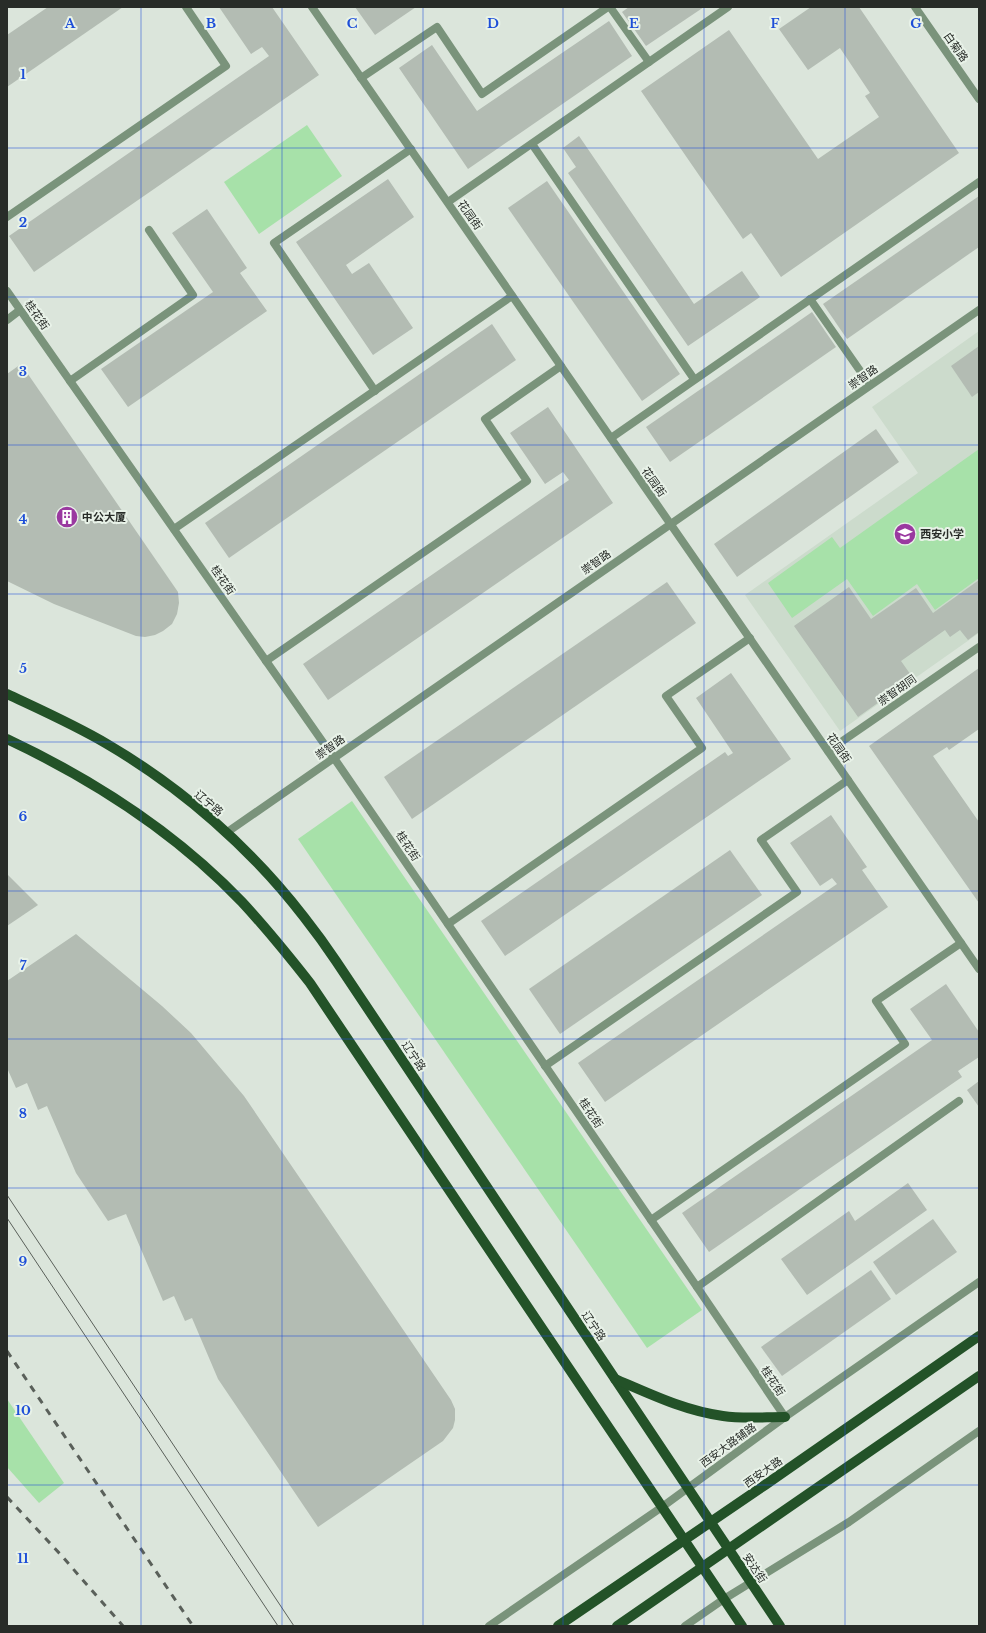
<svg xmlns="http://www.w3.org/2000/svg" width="986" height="1633" font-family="'Libre Baskerville','Noto Sans SC',serif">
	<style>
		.built { fill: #ccdbcc }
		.green { fill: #a7e1a9 }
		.building { fill: #b3bcb3 }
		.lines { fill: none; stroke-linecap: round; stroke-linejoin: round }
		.service { stroke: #7a937b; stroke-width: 8 }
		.minor { stroke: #7a937b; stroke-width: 8 }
		.tertiary { stroke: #7a937b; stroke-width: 8 }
		.primary { stroke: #235228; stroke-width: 10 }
		.tram { stroke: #5a605a; stroke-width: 1 }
		.rail { stroke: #5a605a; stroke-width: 3; stroke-dasharray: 7 7; stroke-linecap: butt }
		.grid { fill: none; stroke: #1d4ed8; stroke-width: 1; stroke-opacity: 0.55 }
		.labels { text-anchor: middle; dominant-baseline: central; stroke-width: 4; stroke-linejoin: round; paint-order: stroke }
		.street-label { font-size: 11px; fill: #282c28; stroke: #e8f2e8 }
		.poi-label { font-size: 11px; font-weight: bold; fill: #282c28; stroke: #e8f2e8; text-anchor: start }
		.grid-label { font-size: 13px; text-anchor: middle; font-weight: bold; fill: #1d4ed8; stroke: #e8f2e8; stroke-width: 4; stroke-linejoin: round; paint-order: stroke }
	</style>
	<rect width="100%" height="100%" fill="#dbe5db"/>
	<path class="built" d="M979,331V633L840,731L745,595L918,473L872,407Z"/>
	<g class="green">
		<path d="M307,125L342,176L259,234L224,182Z"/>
		<path d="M979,449V578L935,610L917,584L873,616L847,579L792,618L768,583L832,537L840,548Z"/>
		<path d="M352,801L702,1310L647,1348L298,839Z"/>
		<path d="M7,1399L64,1483L39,1503L7,1467Z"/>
	</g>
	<g class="building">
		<path d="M48,7H123L7,87V35Z"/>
		<path d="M219,7H272L319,75L34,272L9,236L269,56L262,47L251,54Z"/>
		<path d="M355,7H416L375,35Z"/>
		<path d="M629,7H704L646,46L622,12Z"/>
		<path d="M811,7H859L959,153L781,277L751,233L743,239L641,91L729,30L818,159L879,117L865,96L870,93L840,48L808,70L779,29Z"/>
		<path d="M609,21L632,56L468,169L399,68L432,45L477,111Z"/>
		<path d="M579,136L694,304L742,271L760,297L688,346L568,173L576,167L563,148Z"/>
		<path d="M388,179L414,217L346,265L352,274L369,263L413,328L373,355L296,242Z"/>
		<path d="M547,181L680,374L642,401L508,208Z"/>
		<path d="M979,196V247L847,339L823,304Z"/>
		<path d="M207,209L247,268L240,273L267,311L128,407L101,369L213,292L172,233Z"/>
		<path d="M812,312L836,347L670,462L646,427Z"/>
		<path d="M492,324L516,360L229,558L205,523Z"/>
		<path d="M979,346V392L972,397L951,366Z"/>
		<path d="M21,364L178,592L179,603L177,614L172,624L163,631L155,635L145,637L136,636L54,604L7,581V374Z"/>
		<path d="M548,407L613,503L328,700L303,664L569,480L563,472L545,484L510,433Z"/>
		<path d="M876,429L899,462L737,577L714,544Z"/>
		<path d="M979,580V632L968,640L960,630L950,637L945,630L901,661L913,678L858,717L794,626L849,587L871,619L916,588L933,613Z"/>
		<path d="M667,582L696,623L412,819L384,777Z"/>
		<path d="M979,668V729L949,750L947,747L933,756L979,822V903L869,746Z"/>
		<path d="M731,673L791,759L505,956L481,921L725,752L728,756L733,753L696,698Z"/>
		<path d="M831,815L867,867L862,870L888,907L605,1102L578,1063L837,884L832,878L820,886L790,843Z"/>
		<path d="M730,850L762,895L560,1034L529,989Z"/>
		<path d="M7,874L38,905L7,926Z"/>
		<path d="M76,934L162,1006L191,1033L244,1096L451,1400L455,1409V1420L453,1428L443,1441L318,1527L218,1379L192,1318L185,1321L174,1296L163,1301L126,1214L108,1221L76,1173L47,1106L38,1110L27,1083L16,1088L7,1068V981Z"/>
		<path d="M946,984L979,1032V1057L958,1071L962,1077L709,1252L682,1213L932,1040L910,1009Z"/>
		<path d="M979,1081V1107L967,1090Z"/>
		<path d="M908,1183L927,1210L807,1295L781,1259L849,1211L855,1221Z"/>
		<path d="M933,1219L957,1252L896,1295L873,1262Z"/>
		<path d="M871,1270L891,1299L782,1376L761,1347Z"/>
	</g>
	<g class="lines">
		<g class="service">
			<path d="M610,7L649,62"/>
			<path d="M361,78L437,27L482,94L608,7"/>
			<path d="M532,144L694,379"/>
			<path d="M448,202L728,7"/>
			<path d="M7,217L226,66L186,7"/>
			<path d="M810,299L870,385"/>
			<path d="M7,320L20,310"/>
			<path d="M70,381L193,295L149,230"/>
			<path d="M375,391L274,243L411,149"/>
			<path d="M611,438L979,182"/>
			<path d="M174,529L512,296"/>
			<path d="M266,661L527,481L485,419L561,366"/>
			<path d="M448,924L702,748L666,696L750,638"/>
			<path d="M545,1066L797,892L761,840L848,780"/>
			<path d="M651,1220L905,1044L876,1001L961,943"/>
			<path d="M697,1287L959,1101"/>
		</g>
		<g class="minor">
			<path d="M312,7L979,969"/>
			<path d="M7,291L334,758L697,1287L785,1417"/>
			<path d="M828,751L979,647"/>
		</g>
		<g class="tertiary">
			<path d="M915,7L979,99"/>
			<path d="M226,833L979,310"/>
			<path d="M489,1626L662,1507L785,1417L979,1282"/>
			<path d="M685,1626L724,1599L849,1522L979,1431"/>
		</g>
		<g class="primary">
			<path d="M7,694C41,710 75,725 107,744C182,788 251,848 304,917C315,931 326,946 336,961L780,1626"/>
			<path d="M7,739C94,780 175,832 242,902C266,928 288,955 310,983L742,1626"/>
			<path d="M615,1379C650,1394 685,1411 723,1416C743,1419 764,1417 785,1417"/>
			<path d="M558,1626L765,1485L979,1336"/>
			<path d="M617,1626L979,1376"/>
		</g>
		<g class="tram">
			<path d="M7,1195L294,1626"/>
			<path d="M7,1218L278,1626"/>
		</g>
		<g class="rail">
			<path d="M7,1351L193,1626"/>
			<path d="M7,1497L61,1555L123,1626"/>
		</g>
	</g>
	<path class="grid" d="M141,7V1626M282,7V1626M423,7V1626M563,7V1626M704,7V1626M845,7V1626M7,148H979M7,297H979M7,445H979M7,594H979M7,742H979M7,891H979M7,1039H979M7,1188H979M7,1336H979M7,1485H979"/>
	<defs>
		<g id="building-disc" transform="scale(1.15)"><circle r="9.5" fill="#9a39a0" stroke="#e8f2e8"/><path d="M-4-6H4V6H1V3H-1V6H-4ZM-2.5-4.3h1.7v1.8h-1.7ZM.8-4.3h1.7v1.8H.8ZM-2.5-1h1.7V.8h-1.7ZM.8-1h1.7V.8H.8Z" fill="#fff"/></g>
		<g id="school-disc" transform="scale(1.15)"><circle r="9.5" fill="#9a39a0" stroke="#e8f2e8"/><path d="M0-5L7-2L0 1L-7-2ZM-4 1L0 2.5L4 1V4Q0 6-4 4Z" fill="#fff"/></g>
	</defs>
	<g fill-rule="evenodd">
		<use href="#building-disc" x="67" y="517"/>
		<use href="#school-disc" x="905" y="534"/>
	</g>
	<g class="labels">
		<g class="street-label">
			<text transform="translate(956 47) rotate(55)">白菊路</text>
			<text transform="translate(470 215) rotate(55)">花园街</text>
			<text transform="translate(37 315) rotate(55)">桂花街</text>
			<text transform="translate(863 377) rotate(-35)">崇智路</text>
			<text transform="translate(654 482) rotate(55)">花园街</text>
			<text transform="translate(596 562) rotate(-35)">崇智路</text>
			<text transform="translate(223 580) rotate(55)">桂花街</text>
			<text transform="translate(897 690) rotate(-35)">崇智胡同</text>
			<text transform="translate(330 747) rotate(-35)">崇智路</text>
			<text transform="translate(839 748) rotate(55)">花园街</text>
			<text transform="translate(209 803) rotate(40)">辽宁路</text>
			<text transform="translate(408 846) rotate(56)">桂花街</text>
			<text transform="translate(414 1056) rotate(56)">辽宁路</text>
			<text transform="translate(591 1113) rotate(56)">桂花街</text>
			<text transform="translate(594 1326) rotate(56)">辽宁路</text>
			<text transform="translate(773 1381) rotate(56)">桂花街</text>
			<text transform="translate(728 1445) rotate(-36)">西安大路辅路</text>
			<text transform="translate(763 1472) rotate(-35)">西安大路</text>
			<text transform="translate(755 1568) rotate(56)">安达街</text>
		</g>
		<g class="poi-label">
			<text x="82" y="517">中公大厦</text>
			<text x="920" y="534">西安小学</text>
		</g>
	</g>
	<g class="grid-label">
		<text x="70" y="28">A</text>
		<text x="211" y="28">B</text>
		<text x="352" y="28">C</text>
		<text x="493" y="28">D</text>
		<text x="634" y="28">E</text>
		<text x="775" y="28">F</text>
		<text x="916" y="28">G</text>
		<text x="23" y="79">1</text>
		<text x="23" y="227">2</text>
		<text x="23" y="376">3</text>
		<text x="23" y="524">4</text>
		<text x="23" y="673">5</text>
		<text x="23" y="821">6</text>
		<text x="23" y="970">7</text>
		<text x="23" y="1118">8</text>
		<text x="23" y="1266">9</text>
		<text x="23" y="1415">10</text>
		<text x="23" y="1563">11</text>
	</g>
	<rect width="986" height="1633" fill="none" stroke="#282c28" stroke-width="16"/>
</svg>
